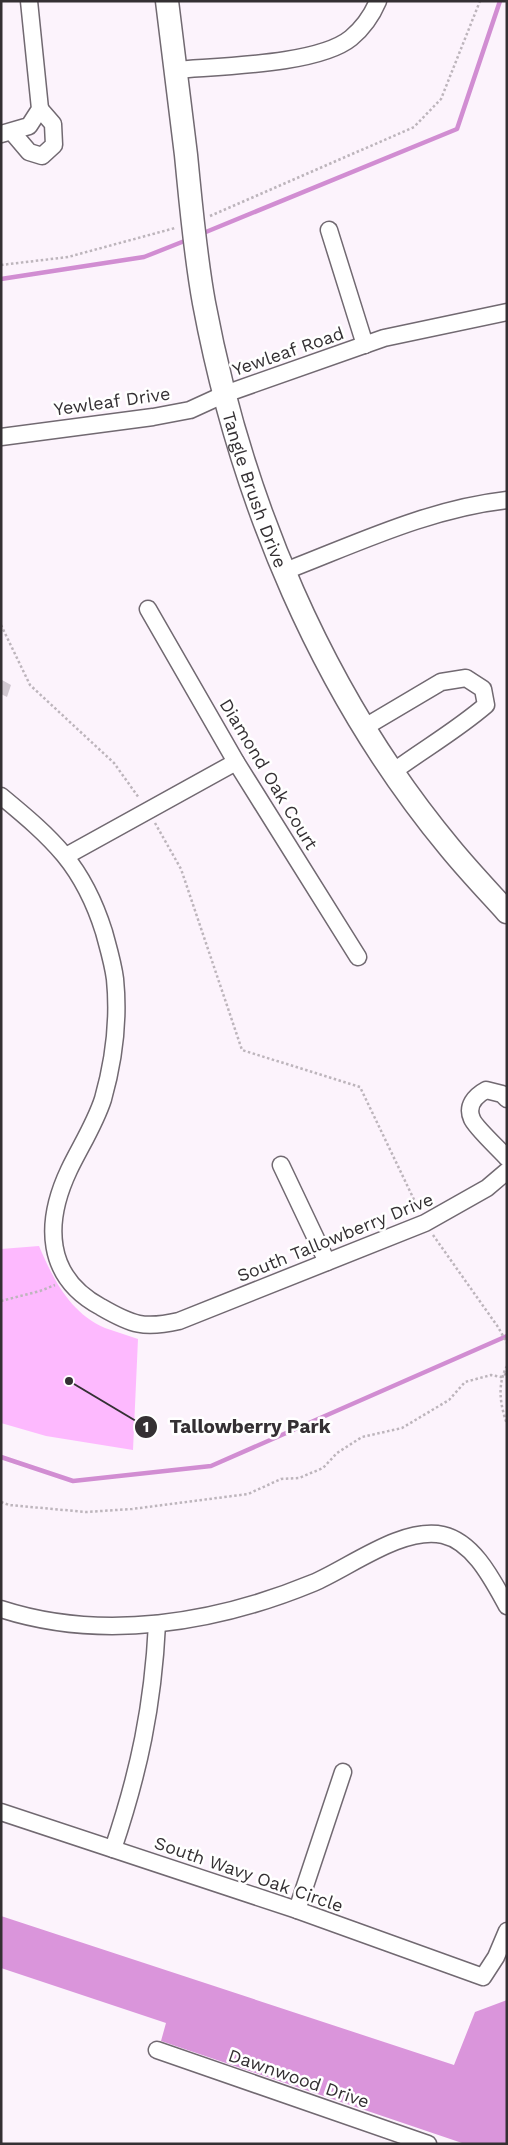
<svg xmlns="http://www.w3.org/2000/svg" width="508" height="2145" font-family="'Work Sans',sans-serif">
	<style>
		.green { fill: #fdb9fe }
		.forest { fill: #da95db }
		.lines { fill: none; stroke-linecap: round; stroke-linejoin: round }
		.stream { stroke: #d18dd2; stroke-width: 4.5 }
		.building { fill: #d2c9d2 }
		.street-casing { stroke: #716971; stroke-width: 19 }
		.secondary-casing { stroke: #716971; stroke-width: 25 }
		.path { stroke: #bdb5bc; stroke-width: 2.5; stroke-dasharray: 2.5 2.5; stroke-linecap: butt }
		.street { stroke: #fff; stroke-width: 16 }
		.secondary { stroke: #fff; stroke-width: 22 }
		.labels { text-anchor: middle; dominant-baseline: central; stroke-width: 5; stroke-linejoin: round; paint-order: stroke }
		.street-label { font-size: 18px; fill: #343033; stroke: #fff }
		.leader { fill: none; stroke: #343033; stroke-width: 2 }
		.callout-dot { fill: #343033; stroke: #fff; stroke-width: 2 }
		.mark-label { font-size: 15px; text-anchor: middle; font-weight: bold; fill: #fff }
		.callout-label { font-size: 19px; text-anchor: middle; font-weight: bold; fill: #343033; stroke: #fff; stroke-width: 5; stroke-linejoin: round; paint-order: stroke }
	</style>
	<rect width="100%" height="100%" fill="#fcf3fc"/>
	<path class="green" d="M39,1246C53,1279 70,1313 105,1328C116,1332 127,1335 138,1339L133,1450L46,1436L1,1423V1249Z"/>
	<path class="forest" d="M1,1916L454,2065L475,2012L507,2000V2144H465L161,2041L166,2023L1,1968Z"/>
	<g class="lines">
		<g class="stream">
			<path d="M201,234L457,129L500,1"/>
			<path d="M1,279L144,257L187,240"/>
			<path d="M1,1457L73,1481L211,1466L507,1336"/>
		</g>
	</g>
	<path class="building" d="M2,680L11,685L7,697L1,694Z"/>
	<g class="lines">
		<g class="street-casing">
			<g id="street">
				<path d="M175,70C219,66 318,65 351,38C363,28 372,15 378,1"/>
				<path d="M12,132L29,152L42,156L54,145L53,124L40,109"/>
				<path d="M1,134L29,126L40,109L29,1"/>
				<path d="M329,230L365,345"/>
				<path d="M1,437L153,417L190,410L225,394L384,338L507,312"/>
				<path d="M285,571C358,543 428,509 507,500"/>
				<path d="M148,609L236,762L358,957"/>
				<path d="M365,727L441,682L466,678L483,689L486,705C457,730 424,749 394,771"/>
				<path d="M1,796C53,839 83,865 104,932C108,947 113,963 115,979C119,1019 114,1060 103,1099C95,1124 80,1147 69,1170C44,1223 45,1277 101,1307C132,1325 144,1329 179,1321L425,1223L487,1188L507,1171"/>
				<path d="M66,856L236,762"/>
				<path d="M507,1099L502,1094L486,1090C475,1096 466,1106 472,1119C475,1127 500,1150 507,1158"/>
				<path d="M281,1165L327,1262"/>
				<path d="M1,1609C103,1642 216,1623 313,1583C349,1568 402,1526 443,1535C474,1542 493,1581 507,1606"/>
				<path d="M1,1812L297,1910L483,1977L496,1957L507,1931"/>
				<path d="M113,1849C139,1772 153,1706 157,1624"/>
				<path d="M297,1910L343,1772"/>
				<path d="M157,2050L428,2144"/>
			</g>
		</g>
		<g class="secondary-casing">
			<g id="secondary">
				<path id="s1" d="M167,1C173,52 180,104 186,155C191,205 195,254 204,303C241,500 322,694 450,848C468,870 488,891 507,912"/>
			</g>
		</g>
		<g class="path">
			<path d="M210,216L414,127L441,99L480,1"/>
			<path d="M1,265L68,257L175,228"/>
			<path d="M1,625L30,685L114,763L139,798"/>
			<path d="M155,823L181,869L242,1050L360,1087L419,1210"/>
			<path d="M433,1235L498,1327L507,1343"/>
			<path d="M1,1301L40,1291L55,1285"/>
			<path d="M507,1366C497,1384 500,1405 507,1424"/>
			<path d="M1,1502L9,1505L86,1512L132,1509L248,1494L281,1479L299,1478L323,1468L337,1453L362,1437L402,1428L449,1400L465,1382L491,1375L501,1377L507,1373"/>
		</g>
		<use href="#street" class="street"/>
		<use href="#secondary" class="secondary"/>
	</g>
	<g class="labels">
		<g class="street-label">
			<text transform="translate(288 351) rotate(-19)">Yewleaf Road</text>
			<text transform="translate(112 401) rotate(-8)">Yewleaf Drive</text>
			<text stroke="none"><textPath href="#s1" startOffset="498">Tangle Brush Drive</textPath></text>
			<text transform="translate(269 774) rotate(59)">Diamond Oak Court</text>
			<text transform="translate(335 1237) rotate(-22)">South Tallowberry Drive</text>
			<text transform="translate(249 1874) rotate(19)">South Wavy Oak Circle</text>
			<text transform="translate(299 2078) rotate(19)">Dawnwood Drive</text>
		</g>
	</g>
	<path class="leader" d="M69 1381L146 1427"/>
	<g class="callout-dot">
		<circle cx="69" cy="1381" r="5"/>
		<circle cx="146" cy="1427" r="12"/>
	</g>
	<g class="mark-label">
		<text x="146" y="1432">1</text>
	</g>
	<g class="callout-label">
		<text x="250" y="1433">Tallowberry Park</text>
	</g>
	<rect width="508" height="2145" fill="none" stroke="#343033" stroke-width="5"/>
</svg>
